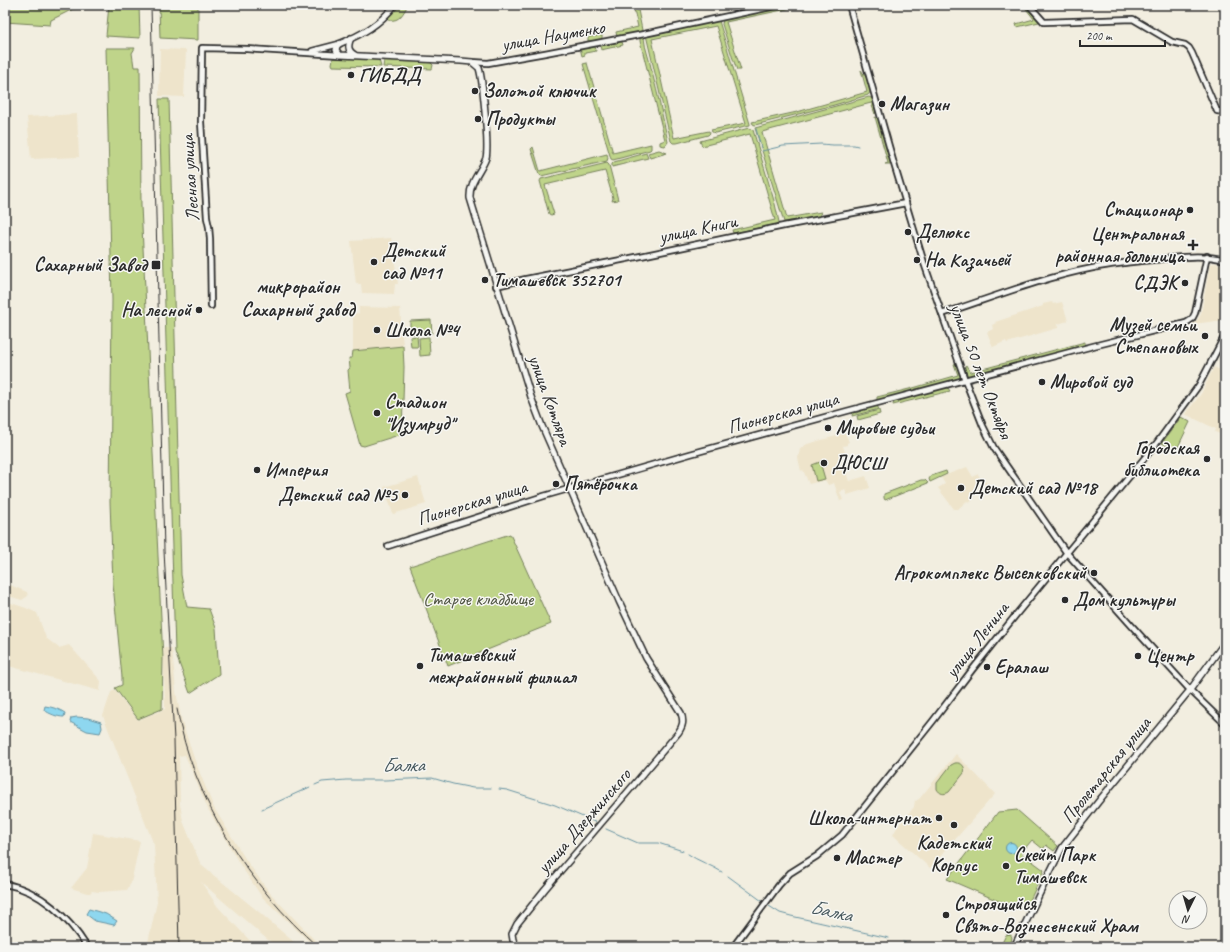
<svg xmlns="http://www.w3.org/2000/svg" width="1230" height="952" font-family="Caveat,sans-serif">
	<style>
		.built { fill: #eee4cb }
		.green { fill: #bfd48a; stroke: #75805a }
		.water { fill: #8ed7ef; stroke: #6692a1 }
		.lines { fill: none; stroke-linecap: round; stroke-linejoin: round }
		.stream { stroke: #6692a1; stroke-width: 1 }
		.secondary-casing { stroke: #2b2b2b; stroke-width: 8 }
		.primary-casing { stroke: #2b2b2b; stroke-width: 8 }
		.secondary { stroke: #f6f6f2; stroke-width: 4.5 }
		.primary { stroke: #f6f6f2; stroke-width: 5 }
		.rail { stroke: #2b2b2b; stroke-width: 1 }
		.poi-dot { fill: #2b2b2b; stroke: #f6f6f2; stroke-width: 1.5 }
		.labels { text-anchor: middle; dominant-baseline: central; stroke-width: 3; stroke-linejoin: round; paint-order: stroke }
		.street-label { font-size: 19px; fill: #2b2b2b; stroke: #f6f6f2 }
		.poi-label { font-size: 19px; font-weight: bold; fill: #2b2b2b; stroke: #f6f6f2; text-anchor: start }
		.park-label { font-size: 19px; fill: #505543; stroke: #f6f6f2 }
		.neighbourhood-label { font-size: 20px; font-weight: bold; fill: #2b2b2b; stroke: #f6f6f2 }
		.water-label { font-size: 20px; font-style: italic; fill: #44565c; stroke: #f6f6f2 }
	</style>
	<rect width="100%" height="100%" fill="#f2eee0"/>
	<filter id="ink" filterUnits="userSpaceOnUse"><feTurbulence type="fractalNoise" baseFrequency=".025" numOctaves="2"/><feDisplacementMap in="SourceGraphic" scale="8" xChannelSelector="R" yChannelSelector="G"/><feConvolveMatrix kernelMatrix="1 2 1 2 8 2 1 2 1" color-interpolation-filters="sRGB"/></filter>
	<g filter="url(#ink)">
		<g class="built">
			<path d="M160,49L186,50L184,97L159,96Z"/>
			<path d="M77,114L79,157L31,159L27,117Z"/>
			<path d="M391,238L398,284H395L394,294L362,293L361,284H356L351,241Z"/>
			<path d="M1216,263L1225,266V320L1193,324L1199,318L1201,314L1210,264Z"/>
			<path d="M1052,302L1053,304L1062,302L1068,321L1058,324V328L1007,343L1006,341L993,347L987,332L993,329L992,325L996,323L995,322L1043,306V304Z"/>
			<path d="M359,307L400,308L403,346L353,351V314L359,313Z"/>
			<path d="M1214,367L1225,372V427L1220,434L1215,432L1216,429L1185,414L1201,394Z"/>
			<path d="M845,433L849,442L847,443V445L843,446L850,468L845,470L849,481L866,476L870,488L847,495L845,490L840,492L843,500L840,501L834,483L828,485L825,480L809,484L803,470L801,471L798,458L800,449L807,444L833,437Z"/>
			<path d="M967,467L973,477L978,474L980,478L987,483L973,496L974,498L969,502L967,501L958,509H954L938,488L945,484L941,477Z"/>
			<path d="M418,477L426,504L393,514L384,487Z"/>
			<path d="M5,583L27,592L28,596L22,600L5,595Z"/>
			<path d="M5,601L26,608L37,613L46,638L59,648L69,645L101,681L100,691L5,665Z"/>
			<path d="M163,648H172L176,692L182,722L195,761L214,808L246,860L270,893L321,947H315L262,897L239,863L208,809L185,755L179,756L180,804L183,821L201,865L259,912L296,944L293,947H276L201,882L218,907L256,947H147L157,902L154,845L103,716L111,692L115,690L138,720L165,709Z"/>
			<path d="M956,754L995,794L930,868L893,835L896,829L914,807L915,800L916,801L920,798Z"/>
			<path d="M93,833L140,841L131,883L127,890L99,892L92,891L90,893H87L71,888L87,868Z"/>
		</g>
		<g class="green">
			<path d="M5,5H89V8L73,9L51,20L50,25L5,22Z"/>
			<path d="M109,5H139L140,38L106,36Z"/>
			<path d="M159,5H198V40L160,38Z"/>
			<path d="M398,5H408C403,13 400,22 389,20L388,16Z"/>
			<path d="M633,5H637L642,30L641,32L617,37L616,32L638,27Z"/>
			<path d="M787,5H806L726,22L741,70H737L732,56L722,24L723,20Z"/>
			<path d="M1023,5H1027L1038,19L1039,22L1017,27L1016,24L1034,19Z"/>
			<path d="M715,20L719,21L750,124V125L715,133L712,132L711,130L746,123L716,26L652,39L674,138L709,131L710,133L708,135L677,143H673L671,141L646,35Z"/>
			<path d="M602,35V39L592,41H588V37Z"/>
			<path d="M640,36H643L644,38C645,50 650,60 652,72C658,95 663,118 668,142L665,146L660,145V142L665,140L640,41Z"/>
			<path d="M621,39L623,45L601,50L600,44Z"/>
			<path d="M595,46L596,51L585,53V55L582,56L580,48Z"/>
			<path d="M106,48H135L132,53L134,67H140L141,206L163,659L162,709L138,719L115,688L122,685V677L113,584L110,502L112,300Z"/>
			<path d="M333,58L376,59L379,60L381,67L333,66L332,64Z"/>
			<path d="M386,60L430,62L433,65L432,69L383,67L384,61Z"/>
			<path d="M587,63L613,153L651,144V149L650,150L613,160L611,159L583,64Z"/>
			<path d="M861,70L868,80L871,91L868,95L834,105L755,125L753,124L752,122L797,112L867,92Z"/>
			<path d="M869,97L873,99L876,112L875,114L871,103L762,132L787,218L821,212L819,217L784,222L755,128Z"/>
			<path d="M159,99H169L181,575L187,607L209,609L216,628L219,674L190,693L175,652Z"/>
			<path d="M875,117L879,119L891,164H885L888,163Z"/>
			<path d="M749,128L753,130L775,204L779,222L778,224L733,233L732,230L775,220L750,134L702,146L700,141Z"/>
			<path d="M533,147L540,171L607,154L608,158L607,161L541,176L539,174L531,149Z"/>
			<path d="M659,150L667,153L650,158L648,153Z"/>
			<path d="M646,153L648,158L612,167V164L614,162Z"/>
			<path d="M607,163L609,165L618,200L612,201L613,198L605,171L545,185L554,214L551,215L549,214L540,181L541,179Z"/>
			<path d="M431,320L432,333L410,334V321Z"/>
			<path d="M417,336L418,347H411L410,337Z"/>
			<path d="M429,337L430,355L420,356L419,338Z"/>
			<path d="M1085,342V346L968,377L965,368V366L966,365L970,372H971Z"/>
			<path d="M403,346L404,367L402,434L364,446L360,445L345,393L350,391L348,370L350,368L349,358H352L353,351Z"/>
			<path d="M957,363L962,377L960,380L879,401H877V397L913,388L958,375L954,364Z"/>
			<path d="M946,387L948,388L950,391L893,405L894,401Z"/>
			<path d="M874,406H877L879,409L852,416L853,411L856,413Z"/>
			<path d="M879,410L880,414L858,420L857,416Z"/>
			<path d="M1181,417L1190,422L1176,451L1162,443Z"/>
			<path d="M820,462L825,479L816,481L812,465Z"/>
			<path d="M946,471L947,474L930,482L929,479L931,476Z"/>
			<path d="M921,480H925L928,483L885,500L884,498V494Z"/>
			<path d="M510,534L551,624L448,666L410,566Z"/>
			<path d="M955,763C962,762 966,767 964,773L949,792C944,795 940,794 937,789V783L951,765Z"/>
			<path d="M1017,810L1058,846L1054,851L1046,845L1043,849L1032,840L1021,853L1044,870L1026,909L996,900L947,879L998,812Z"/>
			<path d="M1010,934L1012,937L1010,947H1000L1006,935Z"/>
		</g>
		<g class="water">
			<path d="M45,706C52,707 59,709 65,713L64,717C57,717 50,714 44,710Z"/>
			<path d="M77,717L88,718L101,722L102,728L100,733L87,731L70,722L71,718Z"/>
			<circle cx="1011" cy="848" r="5.5"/>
			<path d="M89,909L106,914L117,921L114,925L95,921L86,914Z"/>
		</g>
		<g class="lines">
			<g class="stream">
				<path d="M756,129L762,151L783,146L821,144L833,145H854L858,146"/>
				<path d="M315,785L322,782L346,780H385L432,778L453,784L473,788H491"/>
				<path d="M499,789L507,790L555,805L597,823"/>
				<path d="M262,809L310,787"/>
				<path d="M606,829L638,843H658L683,851"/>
				<path d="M688,854C698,861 711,865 722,872"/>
				<path d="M728,876L762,901"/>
				<path d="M769,906L780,913L791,916L889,938"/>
				<path d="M903,942L917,947"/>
			</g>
			<g class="secondary-casing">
				<g id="secondary">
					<path d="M849,5L894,164L924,263L965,380L983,426L994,448L1066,552L1140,635L1190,690L1225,724"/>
					<path d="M1029,5L1044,22L1133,19L1172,42L1185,45L1189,48L1192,53L1217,111L1225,112"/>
					<path d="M312,51L339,44"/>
					<path d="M472,62L488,63L545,53L644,34L780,5"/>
					<path d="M496,286L526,279L636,257L784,226L906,203"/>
					<path d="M211,306L210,239L209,227L207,218L201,122L202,48L247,49L340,55"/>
					<path d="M942,314C991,298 1041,278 1093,268C1115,263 1139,261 1162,259C1183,257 1204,254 1225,260"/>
					<path d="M388,546L544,496L690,454L847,411L1093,346L1186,323L1192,319L1195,313L1207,256"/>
					<path d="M5,884C40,890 69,918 87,947"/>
					<path d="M733,947L779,885L790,873L817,856L842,835L933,721L972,670L1019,611L1156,444L1199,385L1225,335"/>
				</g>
			</g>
			<g class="primary-casing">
				<g id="primary">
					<path d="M351,38C348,45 347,51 355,55"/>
					<path d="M339,44L337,46L336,50L340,55L461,61L472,62L479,68C483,81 489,146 486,158C481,172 469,182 470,198L531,397L542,426L619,601L646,658L681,713C684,721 683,726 678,733L545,889L517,924L512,934L513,940L516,945L519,947"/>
					<path d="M339,44C363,34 379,25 395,5"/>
					<path d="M1014,947L1050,872L1062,848L1102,797L1190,690L1225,642"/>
				</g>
			</g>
			<use href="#secondary" class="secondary"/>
			<use href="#primary" class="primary"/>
			<g class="rail">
				<path d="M151,5L164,551L174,740L179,947"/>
				<path d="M177,709C193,800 250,887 318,947"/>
			</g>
		</g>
	</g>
	<g class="poi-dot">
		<circle cx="351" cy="75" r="4"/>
		<circle cx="475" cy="91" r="4"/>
		<circle cx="882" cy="104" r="4"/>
		<circle cx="478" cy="119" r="4"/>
		<circle cx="1190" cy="210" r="4"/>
		<circle cx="908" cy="232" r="4"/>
		<path d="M1191 239h4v4h4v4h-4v4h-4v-4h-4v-4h4z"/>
		<circle cx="917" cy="260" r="4"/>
		<circle cx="374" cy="262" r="4"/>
		<rect x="151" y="260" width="10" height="10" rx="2"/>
		<circle cx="485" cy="280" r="4"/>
		<circle cx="1185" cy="283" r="4"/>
		<circle cx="199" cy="310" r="4"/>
		<circle cx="377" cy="330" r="4"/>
		<circle cx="1205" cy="336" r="4"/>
		<circle cx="1042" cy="382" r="4"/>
		<circle cx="377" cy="413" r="4"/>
		<circle cx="828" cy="428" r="4"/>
		<circle cx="1207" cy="459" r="4"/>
		<circle cx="824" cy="463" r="4"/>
		<circle cx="257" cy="470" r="4"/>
		<circle cx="556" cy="484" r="4"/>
		<circle cx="961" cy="488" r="4"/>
		<circle cx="405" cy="495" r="4"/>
		<circle cx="1094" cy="573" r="4"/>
		<circle cx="1065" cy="600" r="4"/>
		<circle cx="1138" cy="656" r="4"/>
		<circle cx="420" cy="666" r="4"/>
		<circle cx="987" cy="667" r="4"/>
		<circle cx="939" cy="818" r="4"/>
		<circle cx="954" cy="825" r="4"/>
		<circle cx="837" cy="858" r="4"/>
		<circle cx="1006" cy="866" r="4"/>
		<circle cx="946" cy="915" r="4"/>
	</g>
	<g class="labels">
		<g class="street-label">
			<text transform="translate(553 36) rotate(-10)">улица Науменко</text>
			<text transform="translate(190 178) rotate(-94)">Лесная улица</text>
			<text transform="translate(698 229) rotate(-12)">улица Книги</text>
			<text transform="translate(981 371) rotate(69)">улица 50 лет Октября</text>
			<text transform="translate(550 400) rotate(70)">улица Котляра</text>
			<text transform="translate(783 413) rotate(-15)">Пионерская улица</text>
			<text transform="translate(472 503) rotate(-17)">Пионерская улица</text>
			<text transform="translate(977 640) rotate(-52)">улица Ленина</text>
			<text transform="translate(1106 770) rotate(-51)">Пролетарская улица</text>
			<text transform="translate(584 821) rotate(-49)">улица Дзержинского</text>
		</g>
		<g class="poi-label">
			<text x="359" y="75">ГИБДД</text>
			<text x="483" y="91">Золотой ключик</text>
			<text x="890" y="104">Магазин</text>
			<text x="486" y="119">Продукты</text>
			<text x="1182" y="210" text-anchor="end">Стационар</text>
			<text x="916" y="232">Делюкс</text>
			<text x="1184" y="234" text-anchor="end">Центральная<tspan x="1184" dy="22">районная больница</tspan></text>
			<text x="382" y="251">Детский<tspan x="382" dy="22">сад №11</tspan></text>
			<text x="925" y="260">На Казачьей</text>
			<text x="147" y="265" text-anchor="end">Сахарный Завод</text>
			<text x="493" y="280">Тимашевск 352701</text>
			<text x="1177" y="283" text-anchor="end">СДЭК</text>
			<text x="191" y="310" text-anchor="end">На лесной</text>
			<text x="1197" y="325" text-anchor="end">Музей семьи<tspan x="1197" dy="22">Степановых</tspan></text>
			<text x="385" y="330">Школа №4</text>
			<text x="1050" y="382">Мировой суд</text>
			<text x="385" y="402">Стадион<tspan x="385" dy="22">"Изумруд"</tspan></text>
			<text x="836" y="428">Мировые судьи</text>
			<text x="1199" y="448" text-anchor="end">Городская<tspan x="1199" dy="22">библиотека</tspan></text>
			<text x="832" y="463">ДЮСШ</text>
			<text x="265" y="470">Империя</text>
			<text x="564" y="484">Пятёрочка</text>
			<text x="969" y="488">Детский сад №18</text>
			<text x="397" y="495" text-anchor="end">Детский сад №5</text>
			<text x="1086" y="573" text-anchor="end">Агрокомплекс Выселковский</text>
			<text x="1073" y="600">Дом культуры</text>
			<text x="428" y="655">Тимашевский<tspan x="428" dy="22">межрайонный филиал</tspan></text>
			<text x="1146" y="656">Центр</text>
			<text x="995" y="667">Ералаш</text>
			<text x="931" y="818" text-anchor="end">Школа-интернат</text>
			<text x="954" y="843" text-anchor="middle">Кадетский<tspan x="954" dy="22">Корпус</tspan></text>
			<text x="1014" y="855">Скейт Парк<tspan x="1014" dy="22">Тимашевск</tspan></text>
			<text x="845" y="858">Мастер</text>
			<text x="954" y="904">Строящийся<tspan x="954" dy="22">Свято-Вознесенский Храм</tspan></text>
		</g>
		<g class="park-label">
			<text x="478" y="599">Старое кладбище</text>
		</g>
		<g class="neighbourhood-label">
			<text x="298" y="286">микрорайон<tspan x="298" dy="23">Сахарный завод</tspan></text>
		</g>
		<g class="water-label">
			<text transform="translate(403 765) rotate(-1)">Балка</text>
			<text transform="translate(831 911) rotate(12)">Балка</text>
		</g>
	</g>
	<rect width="1230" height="952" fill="none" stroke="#f6f6f2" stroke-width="20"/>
	<rect x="10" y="10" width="1210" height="932" fill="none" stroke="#2b2b2b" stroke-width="1.5" filter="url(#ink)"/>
	<g transform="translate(1188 910) rotate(185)"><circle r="19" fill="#f6f6f2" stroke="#a5a5a2"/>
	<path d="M0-3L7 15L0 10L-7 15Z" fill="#2b2b2b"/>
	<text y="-6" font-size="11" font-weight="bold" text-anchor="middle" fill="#2b2b2b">N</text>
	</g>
	<path d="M1080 40v6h85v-6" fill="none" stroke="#2b2b2b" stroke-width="2"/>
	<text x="1086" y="40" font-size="12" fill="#2b2b2b" stroke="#f6f6f2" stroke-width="3" paint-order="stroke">200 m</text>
</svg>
